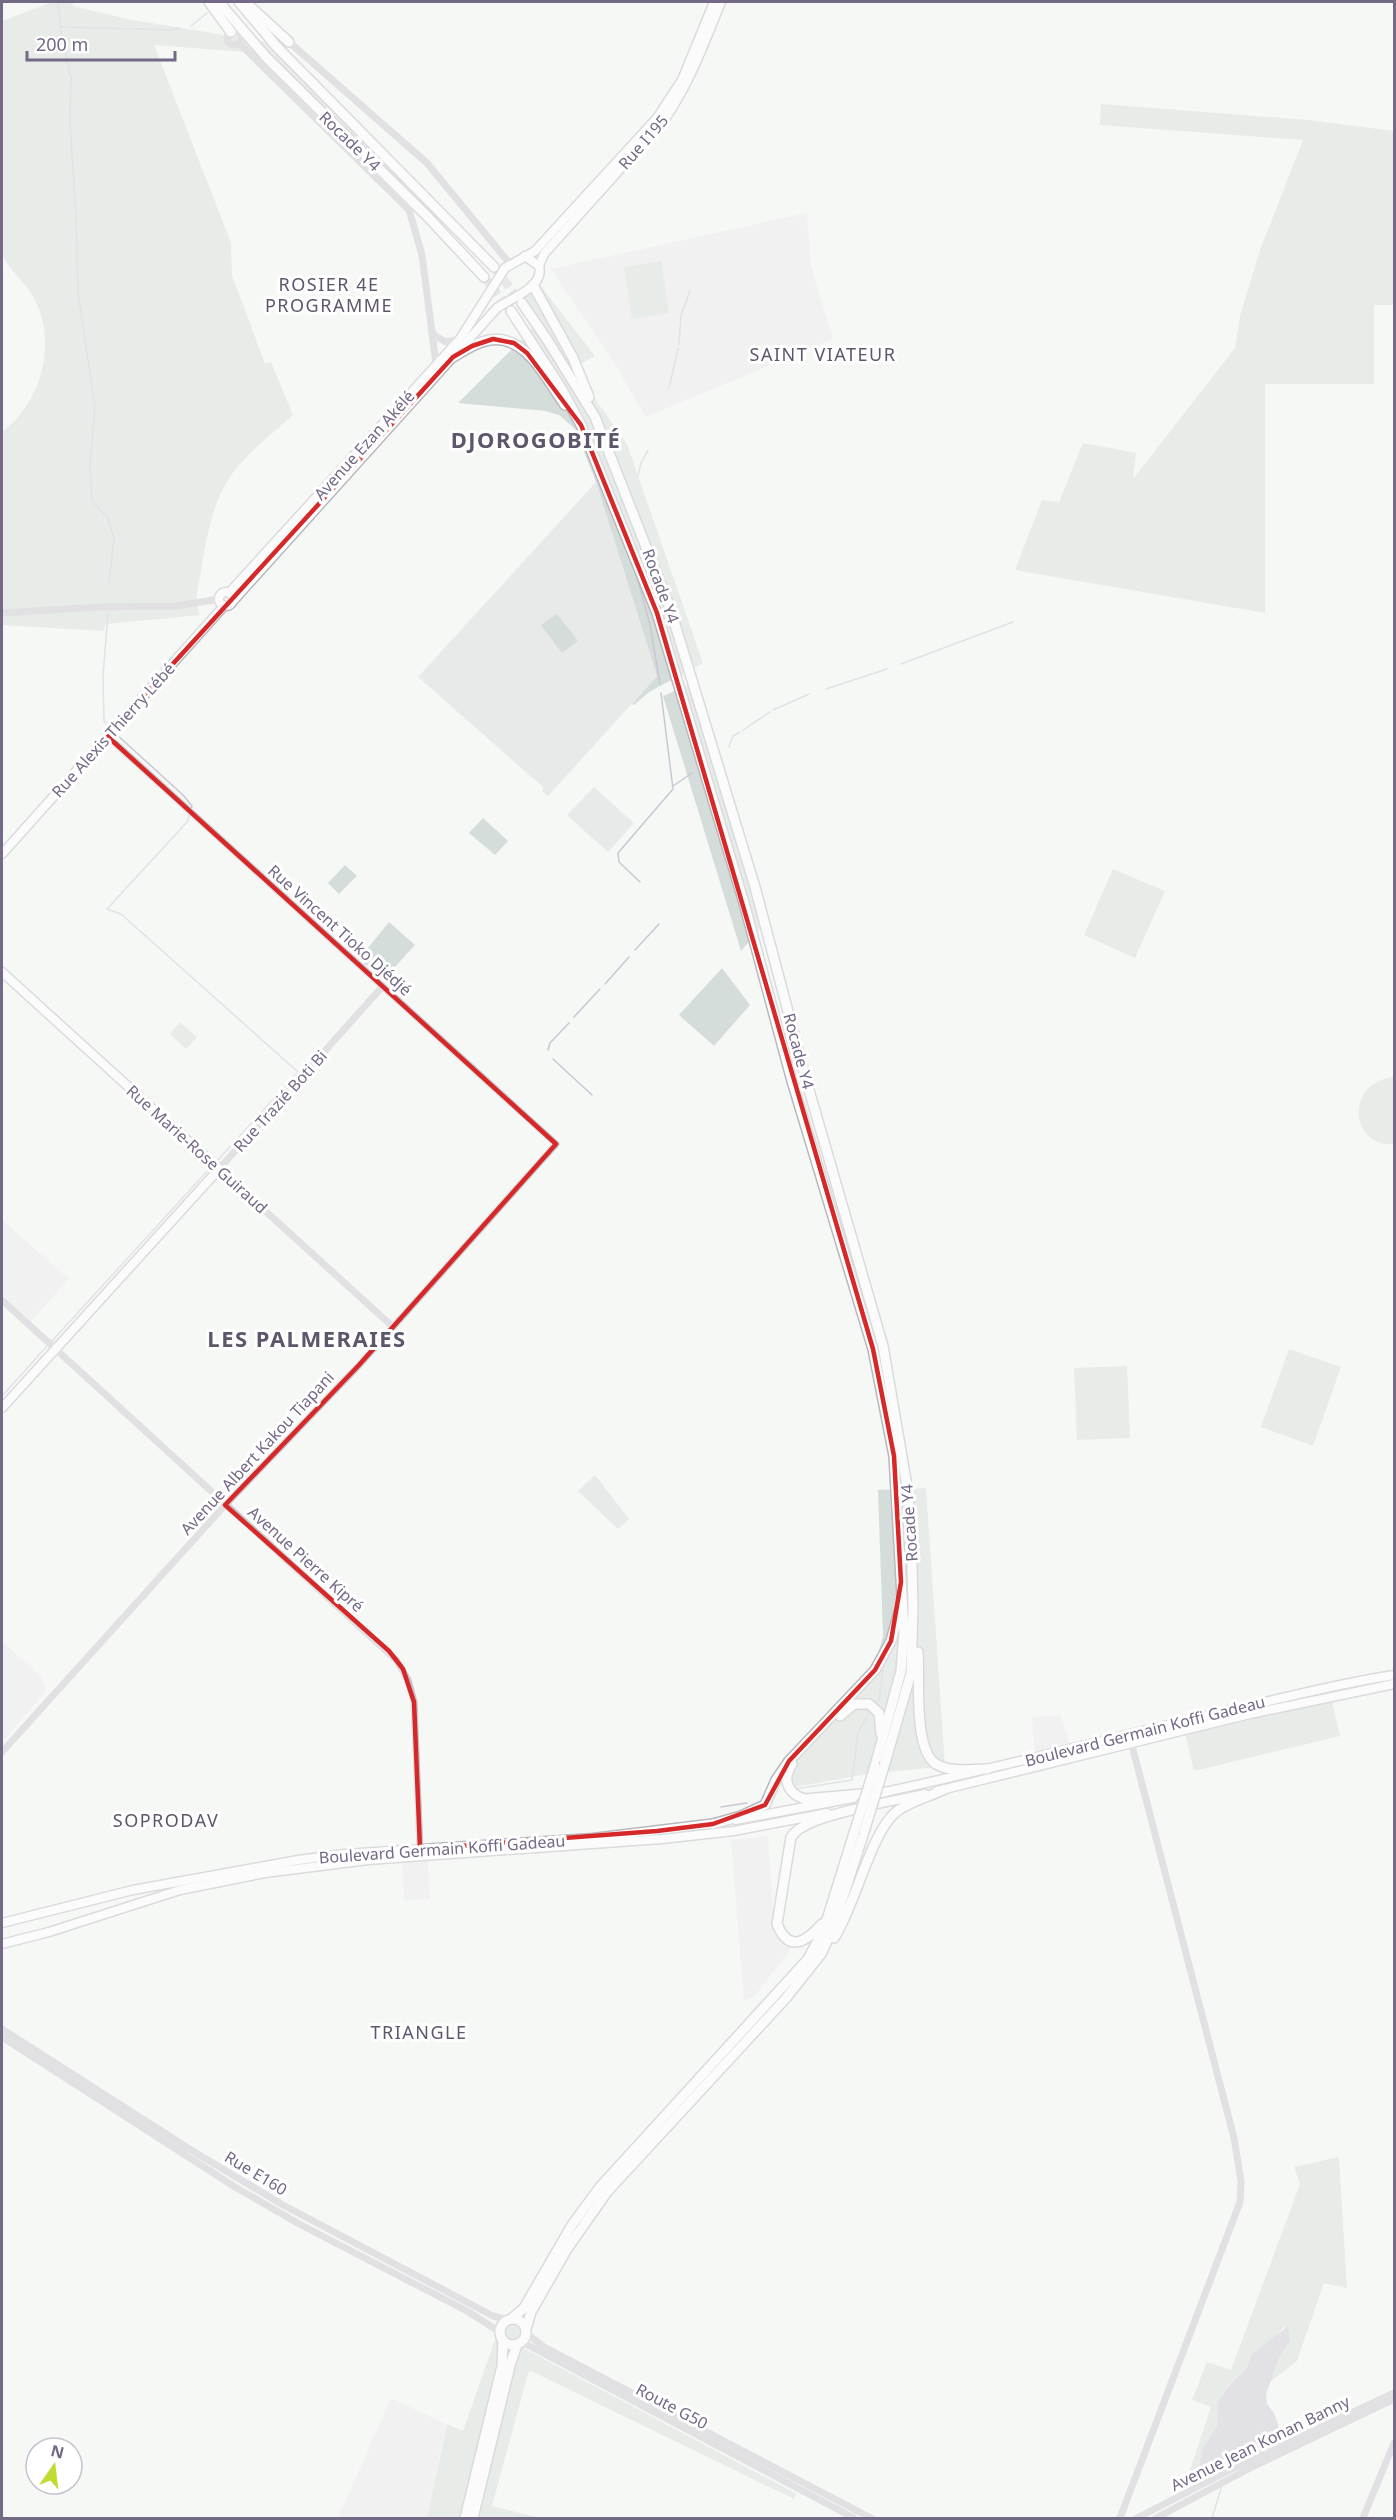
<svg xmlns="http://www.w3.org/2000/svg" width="1396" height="2520" font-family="'Noto Sans',sans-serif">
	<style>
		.built { fill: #e8e9e9 }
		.green { fill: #d5ddda }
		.water { fill: #cac7d3 }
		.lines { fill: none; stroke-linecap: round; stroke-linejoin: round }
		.stream { stroke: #cac7d3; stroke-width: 1.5 }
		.highway-tunnel { stroke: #d6d4da; stroke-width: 9; stroke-dasharray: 9 4.5; stroke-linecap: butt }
		.major-casing { stroke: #bab7bf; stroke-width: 11 }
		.highway-casing { stroke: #b9b7bd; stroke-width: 12 }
		.minor { stroke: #c7c4cb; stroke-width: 7 }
		.major { stroke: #fff; stroke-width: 8 }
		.highway { stroke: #fff; stroke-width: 9 }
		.highway-bridge-casing { stroke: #b9b7bd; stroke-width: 12; stroke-linecap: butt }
		.highway-bridge { stroke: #fff; stroke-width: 9 }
		.marked { fill: none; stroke: #d62828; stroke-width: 4.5; stroke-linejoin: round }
		.labels { text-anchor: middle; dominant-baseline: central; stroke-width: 6; stroke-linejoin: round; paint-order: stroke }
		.street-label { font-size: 16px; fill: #746986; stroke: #fff }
		.neighbourhood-label { font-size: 18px; letter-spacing: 1.5px; fill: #5e566b; stroke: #fff }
		.district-label { font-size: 22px; font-weight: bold; letter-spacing: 1.5px; fill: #5e566b; stroke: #fff }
	</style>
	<rect width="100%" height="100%" fill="#f6f8f6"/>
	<g class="built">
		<path d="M807,213L811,266L833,339L646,417L613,361L551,269Z"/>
		<path d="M596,482L657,676L548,796L542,791L544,788L418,677Z"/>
		<path d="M594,787L634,823L608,852L567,815Z"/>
		<path d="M2,1220L69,1279L31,1321L2,1294Z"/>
		<path d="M595,1475L629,1519L618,1529L578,1491Z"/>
		<path d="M4,1643L42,1678L46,1691L2,1742V1645Z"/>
		<path d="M1060,1715L1070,1745L1035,1753L1032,1717Z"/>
		<path d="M768,1836L775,1932L791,1949L754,1997L744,2001L731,1840Z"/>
		<path d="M428,1862L430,1899L404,1900L402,1863Z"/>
		<path d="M391,2398L446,2424L427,2518H338Z"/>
	</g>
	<g class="green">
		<path d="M53,2H72L73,6L127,19L278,44L401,177V206L245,52L154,45L231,243L232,275L265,364L271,362L293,415C269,437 237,460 223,489C210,514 206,543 201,570C199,585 193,601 200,615L106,624L103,631L2,625V432C43,402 59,337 31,293C25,283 3,263 2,253C0,230 2,204 2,180C1,127 2,74 2,21Z"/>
		<path d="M1101,104L1308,120L1394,131V305H1374V384H1265V613L1015,570L1042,500L1059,502L1083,443L1136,453L1133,479L1235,348L1240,316L1260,250L1303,140L1100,125Z"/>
		<path d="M661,261L669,313L632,319L624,267Z"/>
		<path d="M540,285L595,356L573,368L627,444L703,663L649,692L634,705L632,704L657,676L596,482L575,429L559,415L545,411L458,403L532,329L520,299Z"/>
		<path d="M557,614L578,641L562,653L541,625Z"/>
		<path d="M698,681L722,771L768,919L741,951L663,696Z"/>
		<path d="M483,818L508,841L495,855L469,833Z"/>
		<path d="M345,865L357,876L339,894L328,883Z"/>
		<path d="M1113,869L1165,891L1135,958L1084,935Z"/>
		<path d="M389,922L415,945L383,980L359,959Z"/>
		<path d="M722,968L750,1005L714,1046L679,1015Z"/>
		<path d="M180,1022L197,1037L186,1049L170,1034Z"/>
		<path d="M1394,1077V1144C1350,1148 1344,1082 1394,1077Z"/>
		<path d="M1289,1349L1341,1367L1313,1446L1261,1427Z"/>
		<path d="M1127,1366L1130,1438L1077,1440L1074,1368Z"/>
		<path d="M926,1488L945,1766L862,1775L795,1787L793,1786L792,1760L871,1680L883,1636L878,1490Z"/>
		<path d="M1332,1701L1340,1736L1194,1771L1185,1733Z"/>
		<path d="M1339,2157L1347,2288L1324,2283L1297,2361L1270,2382L1279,2358L1290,2341L1288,2326L1283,2328L1276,2336L1252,2354L1247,2367L1225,2389L1218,2403L1217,2426L1203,2448L1205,2476L1224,2466H1236L1184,2488L1211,2407L1192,2400L1207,2362L1231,2370L1300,2184L1294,2167Z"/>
		<path d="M513,2322L520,2325L524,2334L516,2344L797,2494L794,2499L529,2370L492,2506L541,2518H427L447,2424L463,2431L497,2334L503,2336L505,2327Z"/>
	</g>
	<path class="water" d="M1288,2326L1290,2341L1279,2358L1266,2394L1267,2404L1274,2413L1282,2436L1274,2446L1236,2466H1224L1205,2476L1201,2475L1200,2463L1203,2448L1217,2426L1218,2403L1225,2390L1247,2367L1252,2354Z"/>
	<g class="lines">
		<g class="stream">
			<path d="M58,2L61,32L71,78L70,123L76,217L78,293L95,406L90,463L92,501L108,518L114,539L109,583"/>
			<path d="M191,26L207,13"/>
			<path d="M61,27L172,30L180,28"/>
			<path d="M679,344L681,315L690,291"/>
			<path d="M669,388L678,349"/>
			<path d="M638,476L641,463L648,450"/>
			<path d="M636,573L650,625L660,684"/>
			<path d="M108,614L103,676L104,721L110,727"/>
			<path d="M901,664L1013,622"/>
			<path d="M826,689L887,669"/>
			<path d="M773,710L809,694"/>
			<path d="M743,730L770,712"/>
			<path d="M115,733L183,795L192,806L191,809"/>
			<path d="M729,747L733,736L740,732"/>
			<path d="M673,786L692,773"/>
			<path d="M190,813L187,822L107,909L121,914L298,1072L216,1162"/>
			<path d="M640,882L619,862L618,853L673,789L661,693"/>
			<path d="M635,950L659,924"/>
			<path d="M605,984L629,957"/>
			<path d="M574,1017L600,989"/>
			<path d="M548,1050L550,1043L569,1023"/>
			<path d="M553,1059L592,1095"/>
			<path d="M52,1341L210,1168"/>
			<path d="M2,1396L48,1345"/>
			<path d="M879,1701L883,1670"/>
			<path d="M795,1789L852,1780L858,1733L869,1713"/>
			<path d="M721,1807L747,1803"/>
			<path d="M1212,2518L1222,2485"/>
		</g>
		<g class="highway-tunnel">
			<path d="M496,269L520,302"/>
			<path d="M484,277L511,311"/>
		</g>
		<g class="major-casing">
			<g id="major">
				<path d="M539,266L544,254L665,119C690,82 705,42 721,2"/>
				<circle cx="226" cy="599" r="7"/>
				<path d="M229,593L460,339L505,268L535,251L657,118L682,80L714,2"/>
				<path d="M233,601L497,308C511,298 545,287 539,266L525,256"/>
				<path d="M2,854L224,606"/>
				<path d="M2,972L219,1169L2,1408"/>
				<path d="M937,1791L1250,1714L1394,1684"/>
				<path d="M880,1793C1005,1767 1128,1733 1252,1705C1299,1694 1347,1682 1394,1675"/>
				<path d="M867,1806L925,1794"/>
				<path d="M736,1820L853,1798"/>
				<path d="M2,1923L133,1890L298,1860L345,1854L593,1838L717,1823"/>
				<path d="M2,1944L49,1932L180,1890L265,1873L368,1860L662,1839L734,1831L827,1813"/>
			</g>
		</g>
		<g class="highway-casing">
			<g id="highway">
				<path d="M209,2L231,32"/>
				<path d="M219,2L266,57L426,215L484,277"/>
				<path d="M239,2L277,47L494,267"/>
				<path d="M245,2L289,42"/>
				<path d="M533,285L573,358L589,397"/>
				<path d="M522,303L548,341L595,417L670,608L755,887L807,1083L883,1346L907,1486L911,1526L913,1607L911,1673L885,1763"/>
				<path d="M511,311L561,388L581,425L657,613L744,903L792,1081L873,1349L894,1456L904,1632L901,1671L875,1766"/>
				<path d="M453,357C462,352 472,345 482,342C523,327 546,379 565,405"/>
				<path d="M918,1652C920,1679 913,1749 936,1764C951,1773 971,1769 987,1769"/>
				<path d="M840,1716L854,1704H869L879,1713L881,1734"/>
				<path d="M792,1764C782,1779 787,1793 804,1799L885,1792"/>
				<path d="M713,1824L741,1816L765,1805L776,1780L789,1761L875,1670L891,1641L899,1612"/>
				<path d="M822,1924C807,1941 789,1954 777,1924L791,1837C803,1819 847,1812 867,1806"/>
				<path d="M834,1938C855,1906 871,1832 896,1812C908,1802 928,1797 943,1790"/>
				<circle cx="513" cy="2332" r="13"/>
				<path d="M511,2319L524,2308L572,2225L600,2187L808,1959L824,1929L854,1833"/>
				<path d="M526,2329L531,2312L567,2249L607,2192L786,1998L821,1954L833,1928L864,1832"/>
				<path d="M465,2518L502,2366L503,2340"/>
				<path d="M473,2518L511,2362L517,2345"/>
			</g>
		</g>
		<g class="minor">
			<circle cx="234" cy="38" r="7"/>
			<path d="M289,42L427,163L510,264"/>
			<path d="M239,43L409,210L422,255L436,364"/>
			<path d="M432,331L435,336L446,342L460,339"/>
			<path d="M2,613L99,607L177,606L219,599"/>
			<path d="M382,987L219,1169L392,1326"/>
			<path d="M2,1300L396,1660L408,1680L414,1702L420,1849"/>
			<path d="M2,1752L225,1505L359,1365L556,1144L107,736"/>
			<path d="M2,2029L191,2150L283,2205L493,2316L508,2320"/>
			<path d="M2,2037L235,2187L303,2226L467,2311L500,2332"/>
			<path d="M526,2333L544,2347L871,2518"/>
			<path d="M522,2342L854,2518"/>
			<path d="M1120,2518L1240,2202L1241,2181L1234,2138L1129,1734"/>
			<path d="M1137,2518L1232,2469L1394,2393"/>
			<path d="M1156,2518L1252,2467L1394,2399"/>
			<path d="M1363,2518L1394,2443"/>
		</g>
		<use href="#major" class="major"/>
		<use href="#highway" class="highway"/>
		<g class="highway-bridge-casing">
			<g id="highway-bridge">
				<path d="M864,1832L885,1763"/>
				<path d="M854,1833L875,1766"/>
			</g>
		</g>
		<use href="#highway-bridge" class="highway-bridge"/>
	</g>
	<path d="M0 0H1396V2520H0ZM493,339L514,343L527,353L581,425L657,613L873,1349L894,1456L901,1582L891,1641L875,1670L789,1761L765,1805L713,1824L657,1831L420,1849L414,1702L403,1669L389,1651L225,1505L359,1365L556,1144L107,736L453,357L472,346Z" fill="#f6f8f6" fill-opacity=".55" fill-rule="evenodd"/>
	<path class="marked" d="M493,339L514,343L527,353L581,425L657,613L873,1349L894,1456L901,1582L891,1641L875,1670L789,1761L765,1805L713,1824L657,1831L420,1849L414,1702L403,1669L389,1651L225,1505L359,1365L556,1144L107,736L453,357L472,346Z"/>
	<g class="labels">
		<g class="street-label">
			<text transform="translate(350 141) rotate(44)">Rocade Y4</text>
			<text transform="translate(643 142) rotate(-49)">Rue I195</text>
			<text transform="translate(364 445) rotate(-48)">Avenue Ezan Akélé</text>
			<text transform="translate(661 586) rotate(70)">Rocade Y4</text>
			<text transform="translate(113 730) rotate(-48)">Rue Alexis Thierry Lébé</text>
			<text transform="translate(340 930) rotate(42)">Rue Vincent Tioko Djédjé</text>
			<text transform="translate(799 1051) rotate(75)">Rocade Y4</text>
			<text transform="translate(280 1101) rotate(-48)">Rue Trazié Boti Bi</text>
			<text transform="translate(197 1149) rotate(42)">Rue Marie-Rose Guiraud</text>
			<text transform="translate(257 1453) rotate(-47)">Avenue Albert Kakou Tiapani</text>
			<text transform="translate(909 1523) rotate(-94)">Rocade Y4</text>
			<text transform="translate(306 1559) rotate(42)">Avenue Pierre Kipré</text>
			<text transform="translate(1145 1731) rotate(-14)">Boulevard Germain Koffi Gadeau</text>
			<text transform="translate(442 1849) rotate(-4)">Boulevard Germain Koffi Gadeau</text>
			<text transform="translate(256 2173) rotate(31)">Rue E160</text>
			<text transform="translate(672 2406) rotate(28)">Route G50</text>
			<text transform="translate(1260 2443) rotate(-26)">Avenue Jean Konan Banny</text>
		</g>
		<g class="neighbourhood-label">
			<text x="329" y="284">ROSIER 4E<tspan x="329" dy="21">PROGRAMME</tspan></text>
			<text x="823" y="354">SAINT VIATEUR</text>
			<text x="166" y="1820">SOPRODAV</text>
			<text x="419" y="2032">TRIANGLE</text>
		</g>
		<g class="district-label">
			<text x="536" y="439">DJOROGOBITÉ</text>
			<text x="307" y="1338">LES PALMERAIES</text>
		</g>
	</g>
	<rect width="1396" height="2520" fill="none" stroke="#746986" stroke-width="6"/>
	<g transform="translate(54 2466) rotate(14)"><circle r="28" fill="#ffffff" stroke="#c7c3cf" stroke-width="1.5"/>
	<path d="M0-4.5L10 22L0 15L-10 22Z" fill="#bfdc32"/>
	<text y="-9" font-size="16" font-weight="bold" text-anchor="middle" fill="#746986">N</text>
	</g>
	<path d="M27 51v9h148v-9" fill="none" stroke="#746986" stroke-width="3"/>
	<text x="36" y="51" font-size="18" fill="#746986" stroke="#ffffff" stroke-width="4.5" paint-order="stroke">200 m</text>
</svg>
